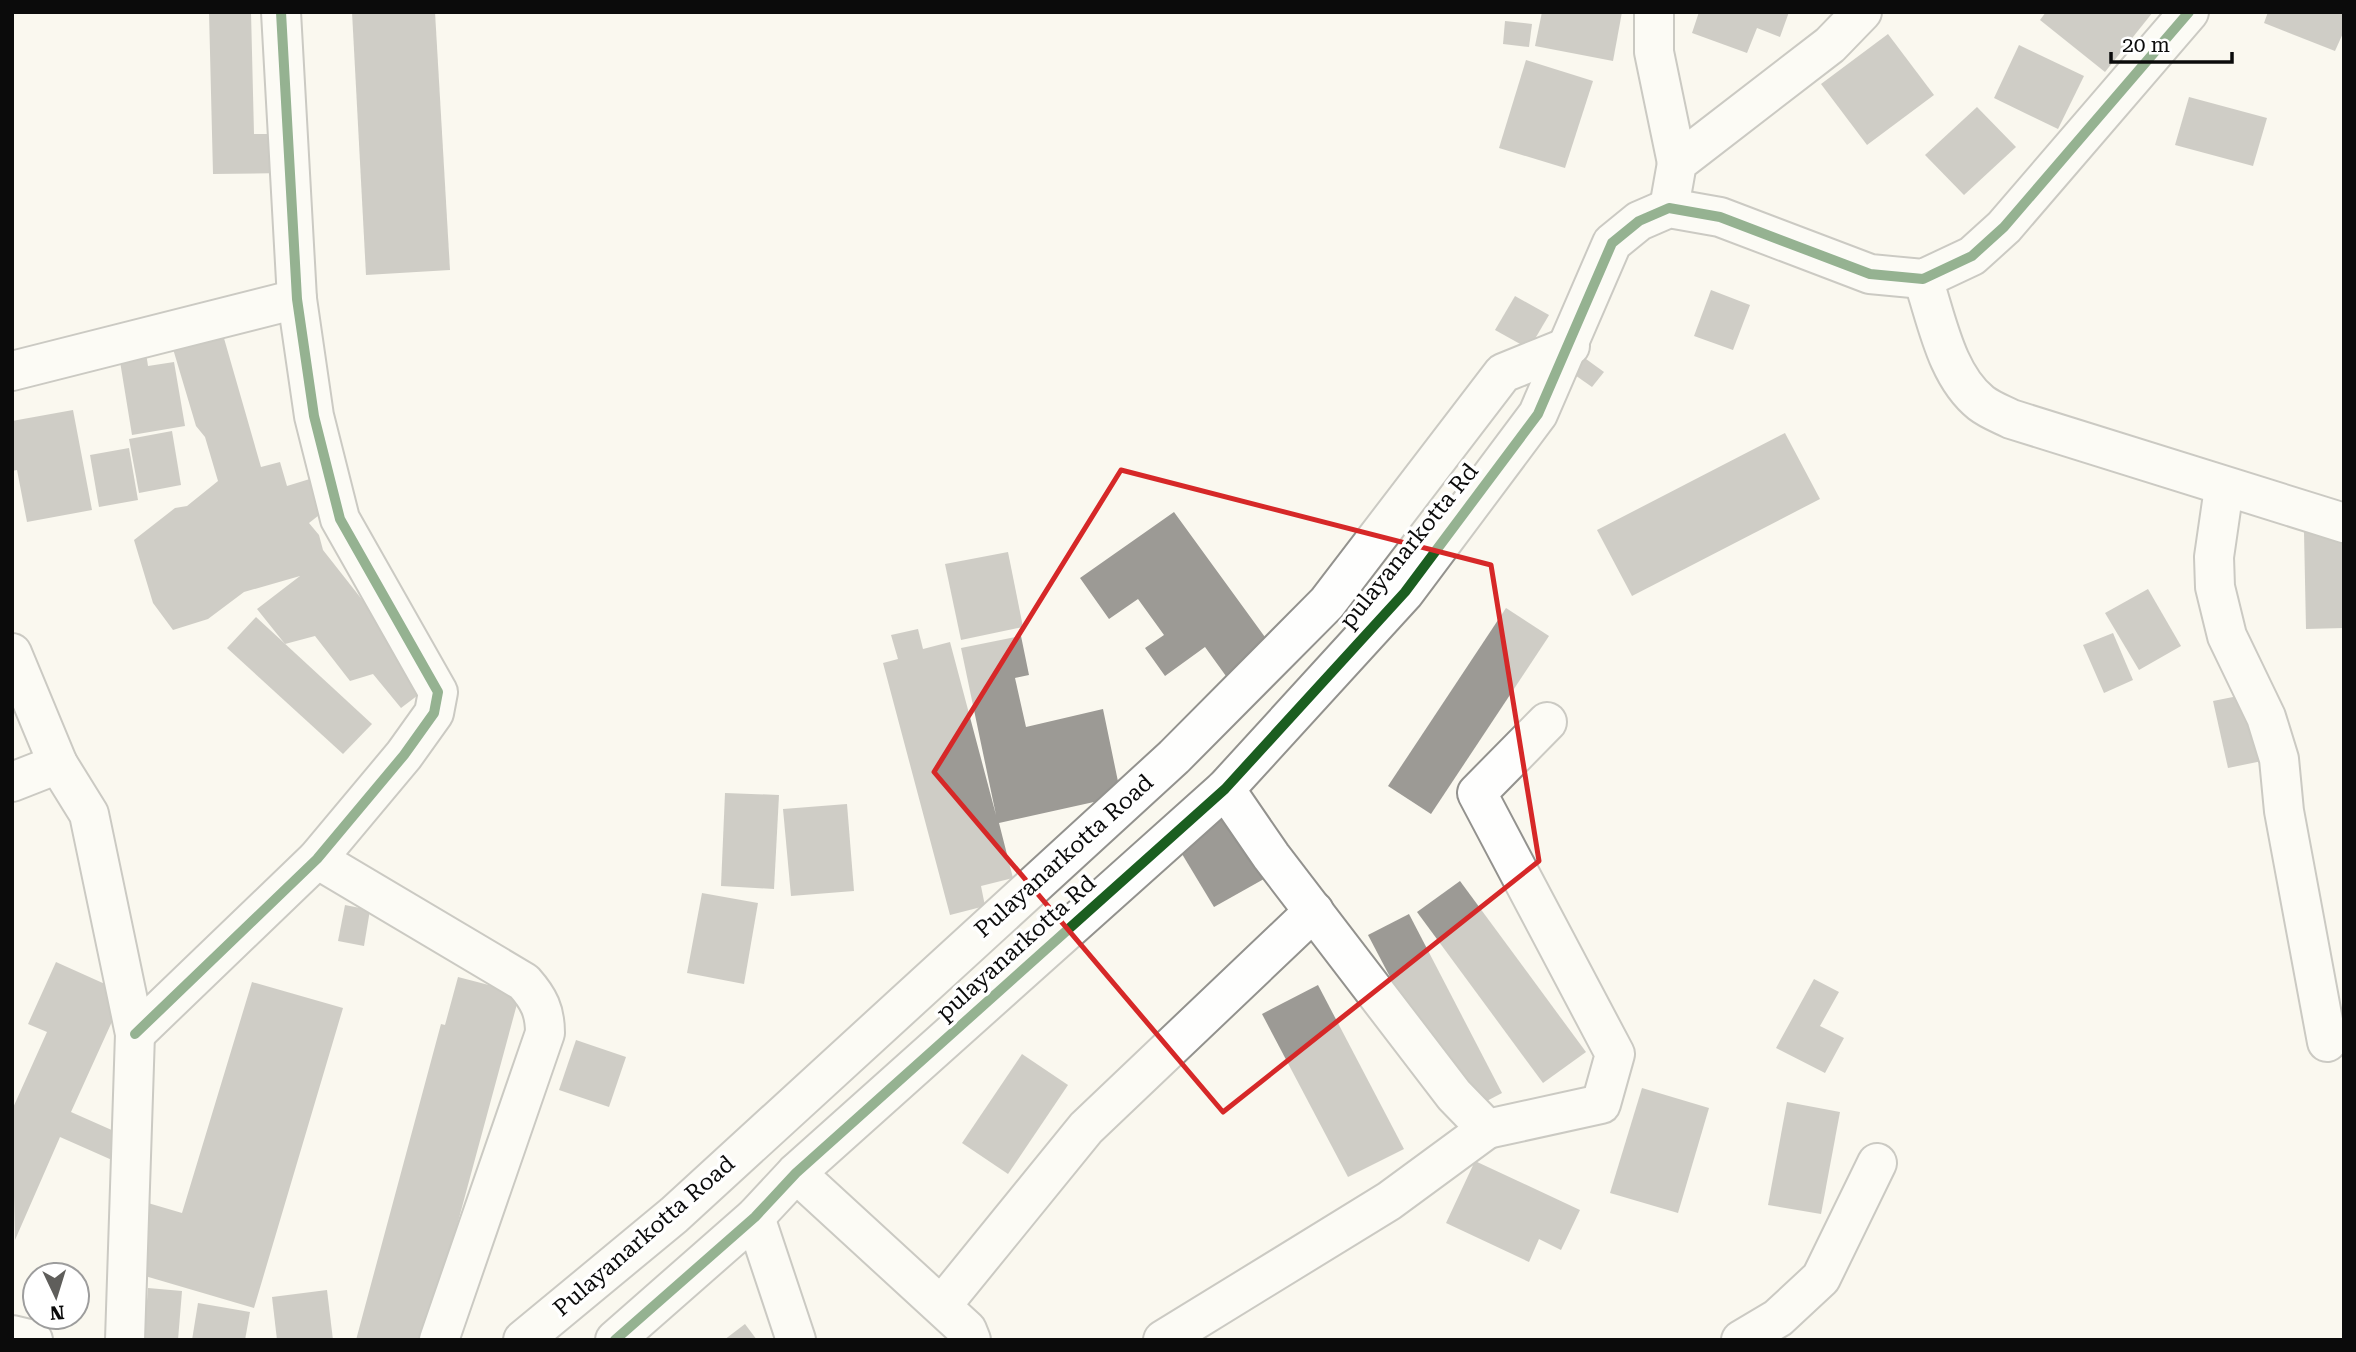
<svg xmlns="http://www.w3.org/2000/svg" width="2356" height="1352" font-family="'Roboto Serif',serif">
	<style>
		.building { fill: #9c9a95 }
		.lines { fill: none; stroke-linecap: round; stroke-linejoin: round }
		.minor-casing { stroke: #93928e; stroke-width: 42 }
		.minor { stroke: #fefefd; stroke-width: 38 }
		.cycleway-casing { stroke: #fff; stroke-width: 15 }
		.cycleway { stroke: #1b5e20; stroke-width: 10 }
		.marked { fill: none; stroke: #d62828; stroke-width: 5; stroke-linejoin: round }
		.labels { text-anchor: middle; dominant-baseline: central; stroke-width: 7; stroke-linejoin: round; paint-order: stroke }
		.street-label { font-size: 23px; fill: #0b0b0b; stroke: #fff }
	</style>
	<rect width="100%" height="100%" fill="#faf8ef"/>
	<g class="building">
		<path d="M209,12H251L254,134H284L285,173L213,174Z"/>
		<path d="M352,12H435L450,270L366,275Z"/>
		<path d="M1542,12H1622L1613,61L1535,46Z"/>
		<path d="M1699,12H1789L1780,37L1757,28L1747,53L1692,33Z"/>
		<path d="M2046,12H2153L2105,72L2040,20Z"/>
		<path d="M2268,12H2344V31L2335,51L2264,23Z"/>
		<path d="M1505,21L1532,24L1529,47L1503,44Z"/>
		<path d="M1888,34L1934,95L1867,145L1821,84Z"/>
		<path d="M2019,45L2084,76L2058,129L1994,98Z"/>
		<path d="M1526,60L1593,81L1565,168L1499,148Z"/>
		<path d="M2189,97L2267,118L2253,166L2175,145Z"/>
		<path d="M1977,107L2016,147L1964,195L1925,155Z"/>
		<path d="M1711,290L1750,305L1733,350L1694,336Z"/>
		<path d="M1515,296L1549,315L1529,349L1495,330Z"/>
		<path d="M215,307L261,467L280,462L287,486L313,478L323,512L309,523L319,535L323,550L430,686L401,708L373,674L350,681L315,636L285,644L257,609L300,576L244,592L208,619L173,630L153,603L134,540L175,508L187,506L218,481L205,437L196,426L165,322Z"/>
		<path d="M143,333L148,366L174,362L185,426L132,435L116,337Z"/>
		<path d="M1557,338L1604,372L1592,387L1545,354Z"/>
		<path d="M73,410L92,510L27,522L17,470L12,471V421Z"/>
		<path d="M172,431L181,485L139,493L129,439Z"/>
		<path d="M1785,433L1820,499L1632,596L1597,530Z"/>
		<path d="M129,448L138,500L99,507L90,455Z"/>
		<path d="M1174,512L1275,651L1231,683L1205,647L1165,676L1145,648L1164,635L1138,599L1109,619L1080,578Z"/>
		<path d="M2304,532H2344V628L2306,629Z"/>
		<path d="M1008,552L1023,627L961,640L945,564Z"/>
		<path d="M2148,589L2181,646L2139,670L2105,613Z"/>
		<path d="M1506,608L1549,636L1431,814L1388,786Z"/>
		<path d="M256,617L372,724L343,754L227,648Z"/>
		<path d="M918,629L923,649L950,642L996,815L961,648L1021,636L1029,675L1015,678L1026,727L1103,709L1121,796L999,823L1013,878L981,886L985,906L950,915L883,663L898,659L891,635Z"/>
		<path d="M2113,633L2133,680L2104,693L2083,645Z"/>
		<path d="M2253,693L2267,760L2228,768L2213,701Z"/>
		<path d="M725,793L779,795L774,889L721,886Z"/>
		<path d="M847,804L854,891L791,896L783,809Z"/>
		<path d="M1234,811L1271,875L1214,907L1176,844Z"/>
		<path d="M1460,881L1586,1052L1543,1083L1417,912Z"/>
		<path d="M702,893L758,903L744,984L687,973Z"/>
		<path d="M345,905L370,910L364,946L338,941Z"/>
		<path d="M1409,914L1502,1093L1462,1114L1368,935Z"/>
		<path d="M56,962L125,993L71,1112L132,1139L121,1164L60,1137L15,1240L12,1110L47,1032L28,1024Z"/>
		<path d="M458,977L520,993L426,1340H356L441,1024L445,1025Z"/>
		<path d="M1814,979L1839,992L1820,1026L1844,1038L1825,1073L1776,1048Z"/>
		<path d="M252,982L343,1008L254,1308L128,1271L148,1203L182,1213Z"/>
		<path d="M1318,985L1404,1149L1348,1177L1262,1014Z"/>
		<path d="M576,1040L626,1057L609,1107L559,1090Z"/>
		<path d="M1022,1054L1068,1085L1008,1174L962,1143Z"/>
		<path d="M1642,1088L1709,1108L1678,1213L1610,1193Z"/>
		<path d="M1787,1102L1840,1112L1821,1214L1768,1205Z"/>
		<path d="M1475,1161L1580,1210L1561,1250L1539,1239L1529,1262L1446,1223Z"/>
		<path d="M148,1288L182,1291L178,1340H144Z"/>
		<path d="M327,1290L333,1340H277L272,1297Z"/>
		<path d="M198,1303L250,1312L245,1340H192Z"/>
		<path d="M745,1324L757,1340H724Z"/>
	</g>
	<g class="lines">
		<g class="minor-casing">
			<g id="minor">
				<path d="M1654,12V52L1677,163"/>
				<path d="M1669,208L1677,163L1830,45L1862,12"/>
				<path d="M1923,279C1937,320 1946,375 1981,403C1990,410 2001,414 2011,419L2344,523"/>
				<path d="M12,371L297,299"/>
				<path d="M2224,488L2214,557L2215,587L2227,636L2266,717L2279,759L2284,811L2327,1042"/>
				<path d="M12,653L58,764L89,814L135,1034L125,1340"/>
				<path d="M12,782L58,764"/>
				<path d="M1225,789L1271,856L1454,1095L1487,1129L1601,1104L1615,1054L1477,793L1547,722"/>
				<path d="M317,859L524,982C539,999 545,1011 545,1033L439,1340"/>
				<path d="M135,1034L317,859L404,755L434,713L438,692L340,519L314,416L297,299L281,12"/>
				<path d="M796,1173L967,1330L971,1340"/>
				<path d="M755,1217L796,1340"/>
				<path d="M942,1305L1086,1128L1314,911"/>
				<path d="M12,1335L33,1340"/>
				<path d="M523,1340L674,1215L1174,757L1327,603L1503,373L1570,346"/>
				<path d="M615,1340L755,1217L796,1173L1225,789L1405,592L1538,414L1612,243L1639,221L1669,208L1720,217L1870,274L1923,279L1972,256L2004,227L2189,12"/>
				<path d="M1163,1340L1389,1201L1487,1129"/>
				<path d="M1741,1340L1778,1318L1821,1278L1877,1163"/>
			</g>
		</g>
		<use href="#minor" class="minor"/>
		<g class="cycleway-casing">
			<g id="cycleway">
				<path d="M135,1034L317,859L404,755L434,713L438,692L340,519L314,416L297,299L281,12"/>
				<path d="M615,1340L755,1217L796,1173L1225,789L1405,592L1538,414L1612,243L1639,221L1669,208L1720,217L1870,274L1923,279L1972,256L2004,227L2189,12"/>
			</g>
		</g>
		<use href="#cycleway" class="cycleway"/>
	</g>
	<path d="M0 0H2356V1352H0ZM1121,470L1491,565L1539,861L1223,1112L934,772Z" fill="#faf8ef" fill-opacity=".55" fill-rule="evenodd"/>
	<path class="marked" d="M1121,470L1491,565L1539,861L1223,1112L934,772Z"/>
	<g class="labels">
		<g class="street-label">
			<text transform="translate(1409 546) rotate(-51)">pulayanarkotta Rd</text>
			<text transform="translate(1064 856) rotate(-42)">Pulayanarkotta Road</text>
			<text transform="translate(1016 948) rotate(-42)">pulayanarkotta Rd</text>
			<text transform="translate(644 1236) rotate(-41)">Pulayanarkotta Road</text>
		</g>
	</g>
	<rect width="2356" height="1352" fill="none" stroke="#0b0b0b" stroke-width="28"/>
	<g transform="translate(56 1296) rotate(176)"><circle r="33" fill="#ffffff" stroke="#9d9d9d" stroke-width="2"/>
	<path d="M0-5L12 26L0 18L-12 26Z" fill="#5f5e5b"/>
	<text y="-10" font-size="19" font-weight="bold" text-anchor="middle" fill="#0b0b0b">N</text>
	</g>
	<path d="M2111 52v10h121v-10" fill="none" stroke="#0b0b0b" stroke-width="3.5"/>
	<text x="2122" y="52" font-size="21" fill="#0b0b0b" stroke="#ffffff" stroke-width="5" paint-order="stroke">20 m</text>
</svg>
